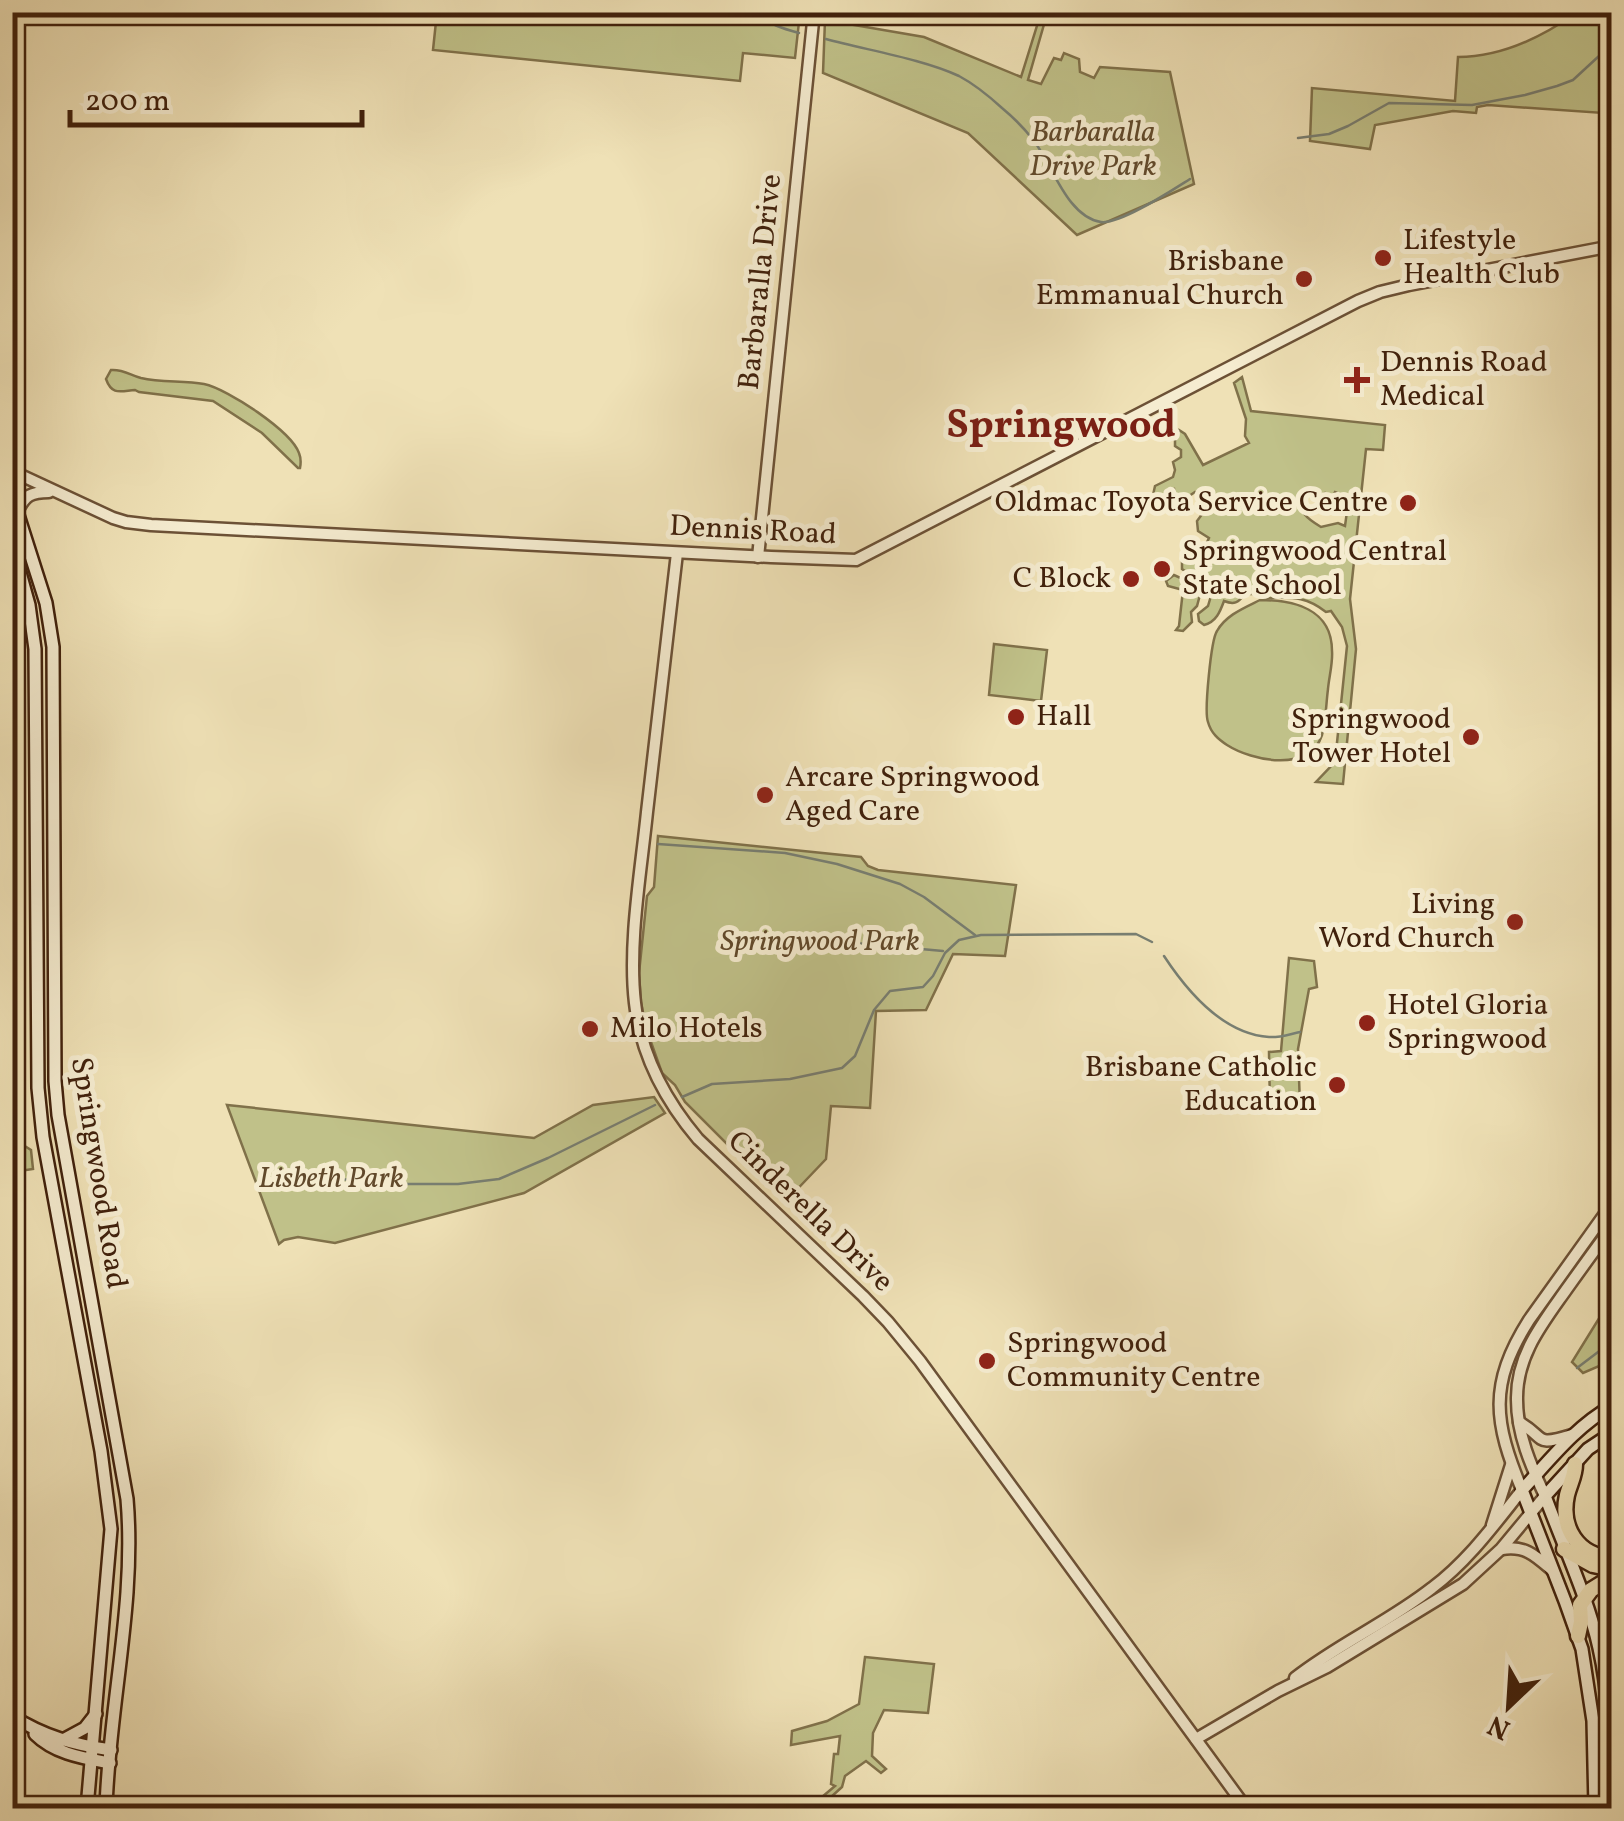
<svg xmlns="http://www.w3.org/2000/svg" width="1624" height="1821" font-family="Vollkorn,serif">
	<style>
		.green { fill: #c0c189; stroke: #80714a; stroke-width: 2.5; fill-rule: evenodd }
		.lines { fill: none; stroke-linecap: round; stroke-linejoin: round }
		.stream { stroke: #787e71; stroke-width: 2.5 }
		.tertiary-casing { stroke: #6c5136; stroke-width: 15 }
		.secondary-casing { stroke: #41210c; stroke-width: 16 }
		.motorway-casing { stroke: #41210c; stroke-width: 19 }
		.tertiary { stroke: #f5ecd0; stroke-width: 10 }
		.secondary { stroke: #f5ecd0; stroke-width: 11 }
		.motorway { stroke: #efe1b6; stroke-width: 14 }
		.poi-dot { fill: #8f2418; stroke: #f5ecd0; stroke-width: 4 }
		.labels { text-anchor: middle; dominant-baseline: central; stroke-width: 10; stroke-linejoin: round; paint-order: stroke }
		.park-label { font-size: 30px; font-style: italic; fill: #61492b; stroke: #f5ecd0 }
		.poi-label { font-size: 30px; fill: #41210c; stroke: #f5ecd0; text-anchor: start }
		.street-label { font-size: 30px; fill: #41210c; stroke: #f5ecd0 }
		.district-label { font-size: 40px; font-weight: bold; fill: #7a1f14; stroke: #f5ecd0 }
	</style>
	<rect width="100%" height="100%" fill="#efe1b6"/>
	<filter id="stains"><feTurbulence type="fractalNoise" baseFrequency=".002" numOctaves="4"/><feColorMatrix values="0 0 0 0 .2 0 0 0 0 .09 0 0 0 0 .02 0 0 0 .5 -.17"/></filter>
	<radialGradient id="worn" r=".72"><stop offset=".6" stop-color="#630" stop-opacity="0"/><stop offset="1" stop-color="#630" stop-opacity=".3"/></radialGradient>
	<g class="green">
		<path d="M437,12H800V13L795,58L743,53L740,81L433,50Z"/>
		<path d="M1041,13L1047,14L1028,80L1041,84L1054,58L1061,60L1064,53L1079,59L1080,72L1094,78L1100,67L1170,72L1194,184L1077,235L968,133L823,73L825,20L924,37L1021,77Z"/>
		<path d="M1576,13H1611V74L1600,84L1603,113L1488,105L1477,107L1476,113L1453,111L1375,125L1370,149L1310,141L1312,88L1455,101L1458,57C1500,57 1542,37 1576,13Z"/>
		<path d="M111,370C123,369 130,375 141,378C162,383 184,380 204,384C228,389 291,431 299,453C301,458 301,463 300,468H298L262,433L213,401L139,392L135,390C121,391 112,396 106,379Z"/>
		<path d="M1242,377L1251,411L1385,425L1383,450L1366,449L1350,599L1356,649L1343,784L1316,782L1335,762L1347,646L1342,627L1331,611L1326,612C1304,595 1291,598 1265,598L1259,594H1245C1238,603 1234,605 1224,601C1220,612 1216,622 1204,625L1199,621L1198,614L1208,606L1213,589L1206,588L1201,591L1197,606L1191,612L1192,622L1183,631L1176,630L1179,626L1183,590L1168,586L1166,581L1174,575L1187,581L1192,580L1191,575L1182,569V554C1194,551 1204,551 1209,538L1198,531L1197,521L1211,502L1195,492L1189,496H1175L1174,489L1170,490L1167,496L1159,498L1153,495L1155,486L1173,477L1175,470L1173,462L1181,457V450L1175,446V437L1179,430L1185,434L1203,465L1249,443L1245,436L1246,419L1234,383ZM1310,490L1316,498L1325,493L1329,496H1333L1335,492L1349,497L1345,526L1338,523L1321,527C1306,518 1300,513 1299,496Z"/>
		<path d="M1260,600C1294,600 1332,609 1332,651C1333,663 1329,677 1328,689C1326,704 1326,721 1322,735C1310,773 1252,761 1227,745C1218,739 1211,733 1208,722C1204,712 1211,640 1217,631C1226,615 1244,608 1260,600Z"/>
		<path d="M994,644L1047,650L1041,701L989,695Z"/>
		<path d="M658,836L861,857L868,866L878,870L1016,885L1005,956L953,954L926,1010L876,1011L870,1108L831,1106L826,1159L785,1202L685,1102L675,1085L662,1073L646,1028L641,1002L639,973L647,896L654,887Z"/>
		<path d="M1289,958L1314,961L1317,987L1309,989L1298,1049L1300,1106L1270,1107L1269,1052L1281,1051Z"/>
		<path d="M654,1097L665,1113L524,1193L335,1243L298,1237L284,1240L279,1244L227,1105L534,1138L593,1105Z"/>
		<path d="M12,1138L31,1150L33,1169L13,1172Z"/>
		<path d="M1611,1286V1361L1583,1373L1572,1362L1603,1312L1605,1294Z"/>
		<path d="M865,1657L934,1664L928,1713L884,1710L873,1733L872,1756L886,1769L881,1773L866,1761L845,1776L842,1787L819,1808L815,1803L835,1786L831,1784L834,1754H838L840,1736L791,1745L792,1731L827,1721L859,1704Z"/>
	</g>
	<g class="lines">
		<g class="stream">
			<path d="M756,12C767,24 784,29 799,33"/>
			<path d="M826,39C866,50 923,59 959,76C974,84 990,97 1002,108C1014,118 1025,129 1034,141C1052,164 1067,217 1101,222C1120,225 1174,189 1190,179"/>
			<path d="M1298,138L1329,134L1348,126L1389,103L1472,105L1525,95L1557,86L1573,80L1612,44"/>
			<path d="M658,844L785,853L837,864L900,884L924,897L975,935"/>
			<path d="M855,943L943,951"/>
			<path d="M1164,956C1187,991 1223,1034 1269,1037C1279,1038 1290,1034 1300,1032"/>
			<path d="M682,1097L712,1084L790,1079L842,1068L855,1056L874,1010L890,991L923,987L933,976L945,953L959,940L981,935L1136,934L1152,942"/>
			<path d="M281,1173L390,1184H458L499,1179L548,1158L655,1105"/>
			<path d="M1577,1368L1602,1349L1612,1338"/>
		</g>
		<g class="tertiary-casing">
			<g id="tertiary">
				<path d="M14,472L113,518L126,522L151,525L771,557L856,560L1358,301L1380,292L1409,285L1612,246"/>
				<path d="M17,512C25,495 31,492 49,492"/>
				<path d="M677,553C667,639 657,725 647,812C641,871 628,944 635,1003C641,1055 665,1100 698,1139L863,1296L888,1322L920,1361L1246,1808"/>
				<path d="M758,557L814,12"/>
				<path d="M1519,1422C1547,1438 1533,1447 1572,1435"/>
				<path d="M1492,1525L1511,1465"/>
				<path d="M1502,1549C1525,1545 1536,1556 1552,1570"/>
				<path d="M1295,1678C1338,1644 1389,1622 1432,1588C1468,1561 1494,1525 1522,1490C1494,1422 1488,1385 1529,1320L1612,1204"/>
				<path d="M1196,1739L1278,1691L1327,1667L1463,1584L1501,1549L1545,1496C1531,1466 1517,1434 1517,1400C1516,1356 1542,1324 1566,1290C1581,1269 1596,1248 1612,1227"/>
			</g>
		</g>
		<g class="secondary-casing">
			<g id="secondary">
				<path d="M12,455L15,466L12,475"/>
				<path d="M12,486L17,512L46,603L53,647L55,1081L58,1115L127,1499C136,1603 109,1705 106,1808"/>
				<path d="M12,544L29,605L35,649L38,1088L43,1137L101,1451L111,1529L87,1808"/>
				<path d="M12,1716C43,1736 75,1745 111,1750"/>
				<path d="M35,1734C55,1754 84,1758 110,1763"/>
				<path d="M61,1741L85,1728L96,1714"/>
				<path d="M1595,1808L1593,1721L1582,1649L1565,1601L1522,1490C1550,1460 1575,1427 1612,1406"/>
				<path d="M1611,1808C1610,1755 1611,1700 1599,1648C1588,1598 1563,1545 1545,1496L1588,1449L1612,1433"/>
			</g>
		</g>
		<g class="motorway-casing">
			<g id="motorway">
				<path d="M1575,1464C1575,1476 1570,1483 1567,1495C1560,1527 1577,1556 1612,1558"/>
				<path d="M1564,1549L1593,1565L1612,1569"/>
				<path d="M1578,1636L1581,1622L1580,1605L1591,1590L1612,1577"/>
			</g>
		</g>
		<use href="#tertiary" class="tertiary"/>
		<use href="#secondary" class="secondary"/>
		<use href="#motorway" class="motorway"/>
	</g>
	<g class="poi-dot">
		<circle cx="1383" cy="258" r="10"/>
		<circle cx="1304" cy="279" r="10"/>
		<path d="M1352 365h10v10h10v10h-10v10h-10v-10h-10v-10h10z"/>
		<circle cx="1408" cy="503" r="10"/>
		<circle cx="1162" cy="569" r="10"/>
		<circle cx="1131" cy="579" r="10"/>
		<circle cx="1016" cy="717" r="10"/>
		<circle cx="1471" cy="737" r="10"/>
		<circle cx="765" cy="795" r="10"/>
		<circle cx="1515" cy="922" r="10"/>
		<circle cx="1367" cy="1023" r="10"/>
		<circle cx="590" cy="1029" r="10"/>
		<circle cx="1337" cy="1085" r="10"/>
		<circle cx="987" cy="1361" r="10"/>
	</g>
	<g class="labels">
		<g class="park-label">
			<text x="1093" y="133">Barbaralla<tspan x="1093" dy="34">Drive Park</tspan></text>
			<text x="820" y="942">Springwood Park</text>
			<text x="331" y="1179">Lisbeth Park</text>
		</g>
		<g class="poi-label">
			<text x="1403" y="241">Lifestyle<tspan x="1403" dy="34">Health Club</tspan></text>
			<text x="1284" y="262" text-anchor="end">Brisbane<tspan x="1284" dy="34">Emmanual Church</tspan></text>
			<text x="1380" y="363">Dennis Road<tspan x="1380" dy="34">Medical</tspan></text>
			<text x="1388" y="503" text-anchor="end">Oldmac Toyota Service Centre</text>
			<text x="1182" y="552">Springwood Central<tspan x="1182" dy="34">State School</tspan></text>
			<text x="1111" y="579" text-anchor="end">C Block</text>
			<text x="1036" y="717">Hall</text>
			<text x="1451" y="720" text-anchor="end">Springwood<tspan x="1451" dy="34">Tower Hotel</tspan></text>
			<text x="785" y="778">Arcare Springwood<tspan x="785" dy="34">Aged Care</tspan></text>
			<text x="1495" y="905" text-anchor="end">Living<tspan x="1495" dy="34">Word Church</tspan></text>
			<text x="1387" y="1006">Hotel Gloria<tspan x="1387" dy="34">Springwood</tspan></text>
			<text x="610" y="1029">Milo Hotels</text>
			<text x="1317" y="1068" text-anchor="end">Brisbane Catholic<tspan x="1317" dy="34">Education</tspan></text>
			<text x="1007" y="1344">Springwood<tspan x="1007" dy="34">Community Centre</tspan></text>
		</g>
		<g class="street-label">
			<text transform="translate(761 282) rotate(-84)">Barbaralla Drive</text>
			<text transform="translate(753 531) rotate(3)">Dennis Road</text>
			<text transform="translate(98 1173) rotate(81)">Springwood Road</text>
			<text transform="translate(810 1212) rotate(44)">Cinderella Drive</text>
		</g>
		<g class="district-label">
			<text x="1061" y="427">Springwood</text>
		</g>
	</g>
	<rect width="1624" height="1821" fill="none" stroke="#efe1b6" stroke-width="50"/>
	<rect x="15" y="15" width="1594" height="1791" fill="none" stroke="#41210c" stroke-width="5"/>
	<rect x="25" y="25" width="1574" height="1771" fill="none" stroke="#41210c" stroke-width="2.5"/>
	<g transform="translate(1509 1706) rotate(205)" stroke="#f5ecd0" stroke-width="8" paint-order="stroke">
	<path d="M0-8L18 38L0 25L-18 38Z" fill="#41210c"/>
	<text y="-15" font-size="28" font-weight="bold" text-anchor="middle" fill="#41210c">N</text>
	</g>
	<path d="M70 110v15h292v-15" fill="none" stroke="#41210c" stroke-width="5"/>
	<text x="85" y="110" font-size="30" fill="#41210c" stroke="#f5ecd0" stroke-width="8" paint-order="stroke">200 m</text>
	<rect width="100%" height="100%" filter="url(#stains)"/>
	<rect width="100%" height="100%" fill="url(#worn)"/>
</svg>
